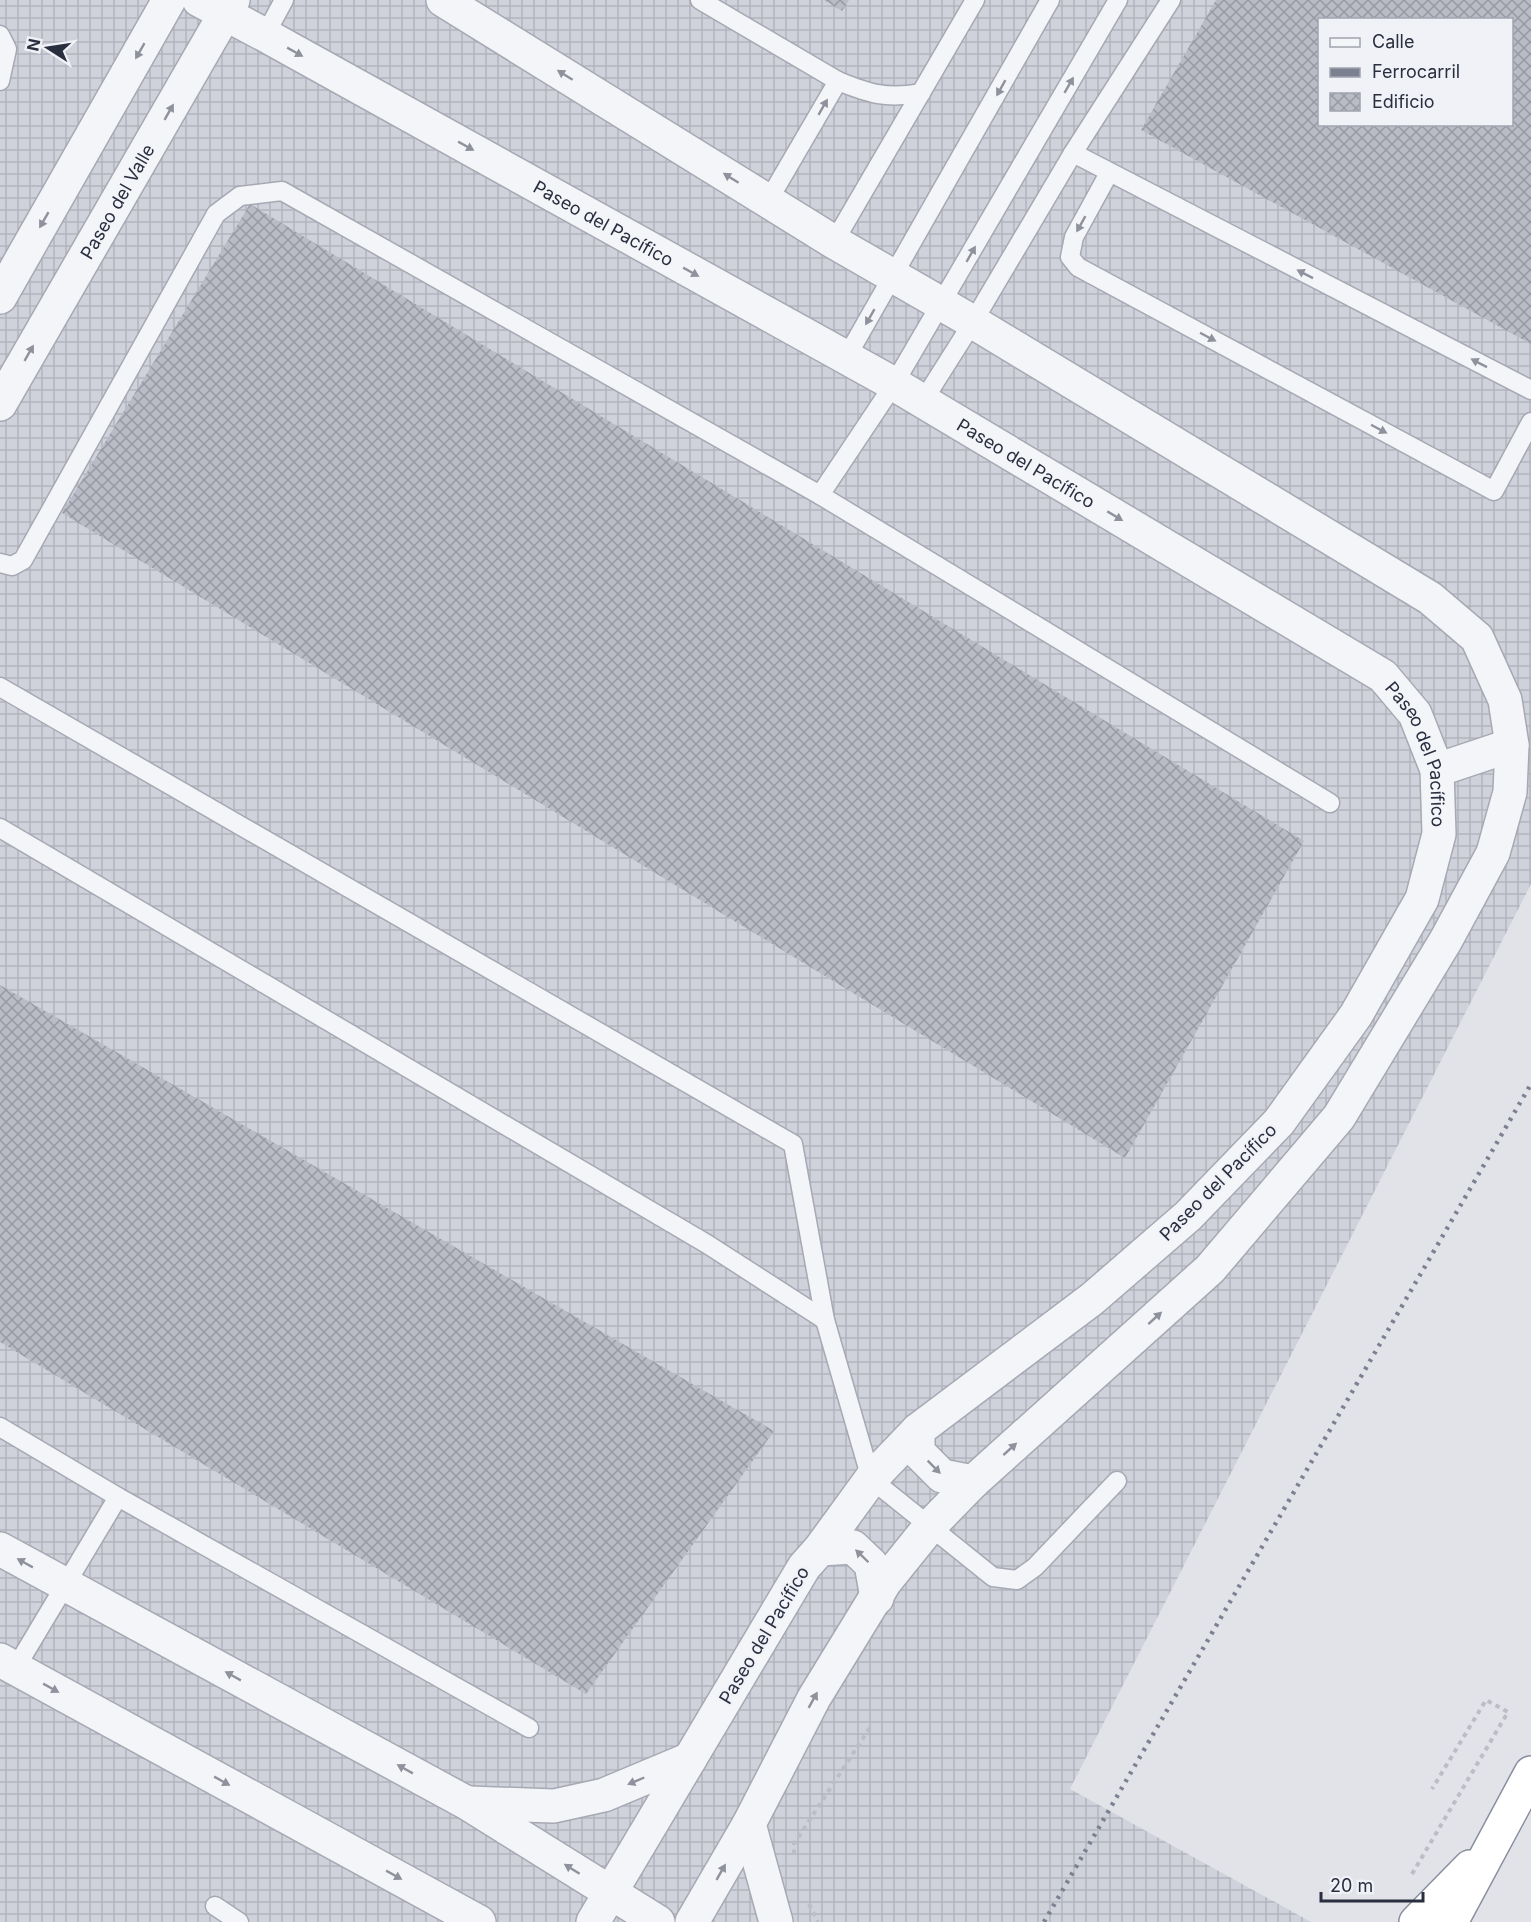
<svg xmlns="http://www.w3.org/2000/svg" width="1531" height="1922" font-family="Inter,sans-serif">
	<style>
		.industrial { fill: url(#industrial-grid); fill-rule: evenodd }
		.building { fill: url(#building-cross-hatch); fill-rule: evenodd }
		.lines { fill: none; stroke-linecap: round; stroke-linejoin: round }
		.service-casing { stroke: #a6a9b3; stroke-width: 21 }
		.minor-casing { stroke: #a6a9b3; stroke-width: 36 }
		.trunk-casing { stroke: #898f9f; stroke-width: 36 }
		.path { stroke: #bbbec4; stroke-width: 4; stroke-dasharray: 4.5 4.5; stroke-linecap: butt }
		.service { stroke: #f4f5f8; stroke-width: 18 }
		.minor { stroke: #f4f5f8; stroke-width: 33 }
		.trunk { stroke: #fff; stroke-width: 33 }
		.rail { stroke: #7c8192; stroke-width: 4.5; stroke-dasharray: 3 6; stroke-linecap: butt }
		.oneway { fill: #8f929c }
		.labels { text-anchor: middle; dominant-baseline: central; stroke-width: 4.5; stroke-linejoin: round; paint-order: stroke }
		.street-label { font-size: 18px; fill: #2a2f40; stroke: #f1f2f7 }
	</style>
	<defs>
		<pattern id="industrial-grid" width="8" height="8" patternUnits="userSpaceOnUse" patternTransform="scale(1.5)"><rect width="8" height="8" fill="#cfd2db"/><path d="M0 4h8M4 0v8" fill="none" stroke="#b2b5bd"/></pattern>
		<pattern id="building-cross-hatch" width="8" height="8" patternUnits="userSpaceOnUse" patternTransform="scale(1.5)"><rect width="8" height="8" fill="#b9bcc6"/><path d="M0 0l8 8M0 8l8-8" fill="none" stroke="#9799a2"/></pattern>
	</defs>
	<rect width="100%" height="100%" fill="#e1e3e9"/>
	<path class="industrial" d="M0,0H1531V884L1070,1789L1311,1922H0ZM1320,20H1512V124H1320Z"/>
	<g class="building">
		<path d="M824,0H849L842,11Z"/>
		<path d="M1216,0H1531V344L1141,130ZM1320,20H1512V124H1320Z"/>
		<path d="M250,204L1304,841L1125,1158L62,513Z"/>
		<path d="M0,985L774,1431L586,1694L0,1342Z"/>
	</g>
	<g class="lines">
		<g class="service-casing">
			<g id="service">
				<path d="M700,0L838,81C870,94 886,99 921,93"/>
				<path d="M1118,0L894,384L820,495L1330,803"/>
				<path d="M0,35L7,49L0,81"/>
				<path d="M265,35L284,0"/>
				<path d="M1073,153L1531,390"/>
				<path d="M1109,173L1074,237L1070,257L1078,267L1494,491L1531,422"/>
				<path d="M768,201L838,81"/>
				<path d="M834,242L975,0"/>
				<path d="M846,358L1050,0"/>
				<path d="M923,401L973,322L1073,153L1171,0"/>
				<path d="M0,563L12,566L23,560L216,214L240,196L282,191L820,495"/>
				<path d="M0,687L793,1144L825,1320L871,1479L993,1577L1017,1580L1035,1567L1117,1481"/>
				<path d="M0,828L707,1244L825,1320"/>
				<path d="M0,1427L118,1497L529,1728"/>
				<path d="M15,1669L118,1497"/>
				<path d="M215,1906L239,1922"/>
			</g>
		</g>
		<g class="minor-casing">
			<g id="minor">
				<path id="s1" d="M199,0L265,35L894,384L1383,676L1415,714L1437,770L1439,834L1422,899L1356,1015L1279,1122L1188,1216L1092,1299L918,1430L871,1479L820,1549L804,1567L593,1922"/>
				<path d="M443,0L834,242L973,322L1430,598L1477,638L1505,700L1512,745L1510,792L1493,853L1446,940L1339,1117L1210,1269L973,1482L931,1525L885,1582L814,1698L749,1824L692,1922"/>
				<path d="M0,297L169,0"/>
				<path id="s2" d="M0,404L233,0"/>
				<path d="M1437,770L1512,745"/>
				<path d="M918,1430V1452L942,1476L973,1482"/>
				<path d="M0,1549L467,1803L658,1922"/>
				<path d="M820,1549L853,1547L871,1564L877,1598"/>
				<path d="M0,1660L479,1922"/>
				<path d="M469,1803L554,1806L604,1795L690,1759"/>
				<path d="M749,1824L776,1922"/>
			</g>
		</g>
		<g class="trunk-casing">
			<g id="trunk">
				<path d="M1416,1922L1470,1867"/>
				<path d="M1451,1922L1531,1773"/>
			</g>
		</g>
		<g class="path">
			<path d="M794,1854V1844L871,1726"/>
			<path d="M1412,1874L1508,1712L1486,1700L1432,1789"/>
			<path d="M809,1904L818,1922"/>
		</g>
		<use href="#service" class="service"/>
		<use href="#minor" class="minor"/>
		<use href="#trunk" class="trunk"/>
		<path class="rail" d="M1044,1922L1531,1084"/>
	</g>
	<defs><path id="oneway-solid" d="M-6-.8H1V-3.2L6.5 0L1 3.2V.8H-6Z" transform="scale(1.5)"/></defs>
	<g class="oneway">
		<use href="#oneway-solid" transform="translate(140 51) rotate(120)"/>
		<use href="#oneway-solid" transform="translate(295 52) rotate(29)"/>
		<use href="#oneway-solid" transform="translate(565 75) rotate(-148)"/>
		<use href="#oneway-solid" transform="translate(1069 85) rotate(-60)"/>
		<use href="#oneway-solid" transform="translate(1001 88) rotate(119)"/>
		<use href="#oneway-solid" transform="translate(823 107) rotate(-60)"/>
		<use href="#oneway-solid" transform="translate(169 112) rotate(-60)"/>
		<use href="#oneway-solid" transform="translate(466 146) rotate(29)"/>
		<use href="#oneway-solid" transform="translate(731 178) rotate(-148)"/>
		<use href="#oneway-solid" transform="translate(44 220) rotate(120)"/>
		<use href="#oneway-solid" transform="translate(1081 224) rotate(119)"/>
		<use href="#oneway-solid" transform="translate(971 254) rotate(-60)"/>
		<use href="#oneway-solid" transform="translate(691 272) rotate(29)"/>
		<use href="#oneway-solid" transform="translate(1305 274) rotate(-153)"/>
		<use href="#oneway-solid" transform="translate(870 317) rotate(120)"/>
		<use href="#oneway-solid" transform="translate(1208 337) rotate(28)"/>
		<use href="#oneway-solid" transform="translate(29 353) rotate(-60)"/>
		<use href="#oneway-solid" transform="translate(1479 363) rotate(-153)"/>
		<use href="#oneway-solid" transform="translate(1379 429) rotate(28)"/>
		<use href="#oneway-solid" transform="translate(1115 516) rotate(31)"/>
		<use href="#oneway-solid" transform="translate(1155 1318) rotate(-42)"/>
		<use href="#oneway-solid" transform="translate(1010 1449) rotate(-42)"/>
		<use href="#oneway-solid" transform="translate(934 1467) rotate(45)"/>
		<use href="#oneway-solid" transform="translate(862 1556) rotate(-136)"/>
		<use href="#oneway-solid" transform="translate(25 1563) rotate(-151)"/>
		<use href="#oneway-solid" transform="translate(233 1676) rotate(-151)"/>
		<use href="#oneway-solid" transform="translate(51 1688) rotate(29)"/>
		<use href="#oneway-solid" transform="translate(813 1700) rotate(-61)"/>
		<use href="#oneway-solid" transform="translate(405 1769) rotate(-151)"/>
		<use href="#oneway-solid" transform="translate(222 1781) rotate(29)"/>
		<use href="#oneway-solid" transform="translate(636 1781) rotate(157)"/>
		<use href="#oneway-solid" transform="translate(572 1869) rotate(-148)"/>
		<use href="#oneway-solid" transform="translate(721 1872) rotate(-60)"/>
		<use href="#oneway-solid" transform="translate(394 1875) rotate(29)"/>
	</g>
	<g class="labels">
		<g class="street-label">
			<text stroke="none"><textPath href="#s2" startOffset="234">Paseo del Valle</textPath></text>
			<text stroke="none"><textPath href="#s1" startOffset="462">Paseo del Pacífico</textPath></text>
			<text stroke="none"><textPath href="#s1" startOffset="948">Paseo del Pacífico</textPath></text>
			<text stroke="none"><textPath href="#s1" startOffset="1452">Paseo del Pacífico</textPath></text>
			<text transform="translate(1218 1182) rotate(-45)">Paseo del Pacífico</text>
			<text transform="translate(764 1635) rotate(-59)">Paseo del Pacífico</text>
		</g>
	</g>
	<rect x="1318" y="18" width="195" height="108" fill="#f1f2f7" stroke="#a1a4ae" stroke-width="1.5"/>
	<rect x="1330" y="38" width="30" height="9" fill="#f4f5f8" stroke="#a1a4ae" stroke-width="1.5"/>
	<text x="1372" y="48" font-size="18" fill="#2a2f40">Calle</text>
	<rect x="1330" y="68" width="30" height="9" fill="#7c8192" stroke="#a1a4ae" stroke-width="1.5"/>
	<text x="1372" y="78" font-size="18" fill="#2a2f40">Ferrocarril</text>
	<rect x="1330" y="93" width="30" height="18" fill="url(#building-cross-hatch)" stroke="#a1a4ae" stroke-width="1.5"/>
	<text x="1372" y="108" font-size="18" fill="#2a2f40">Edificio</text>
	<g transform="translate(48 48) rotate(282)" stroke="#f1f2f7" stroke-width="4.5" paint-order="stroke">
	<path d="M0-4.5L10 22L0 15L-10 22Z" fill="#2a2f40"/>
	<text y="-9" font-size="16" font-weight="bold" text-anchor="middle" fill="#2a2f40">N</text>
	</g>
	<path d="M1321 1892v9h102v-9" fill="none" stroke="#2a2f40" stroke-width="3"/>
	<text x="1330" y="1892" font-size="18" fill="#2a2f40" stroke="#f1f2f7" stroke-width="4.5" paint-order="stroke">20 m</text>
</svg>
